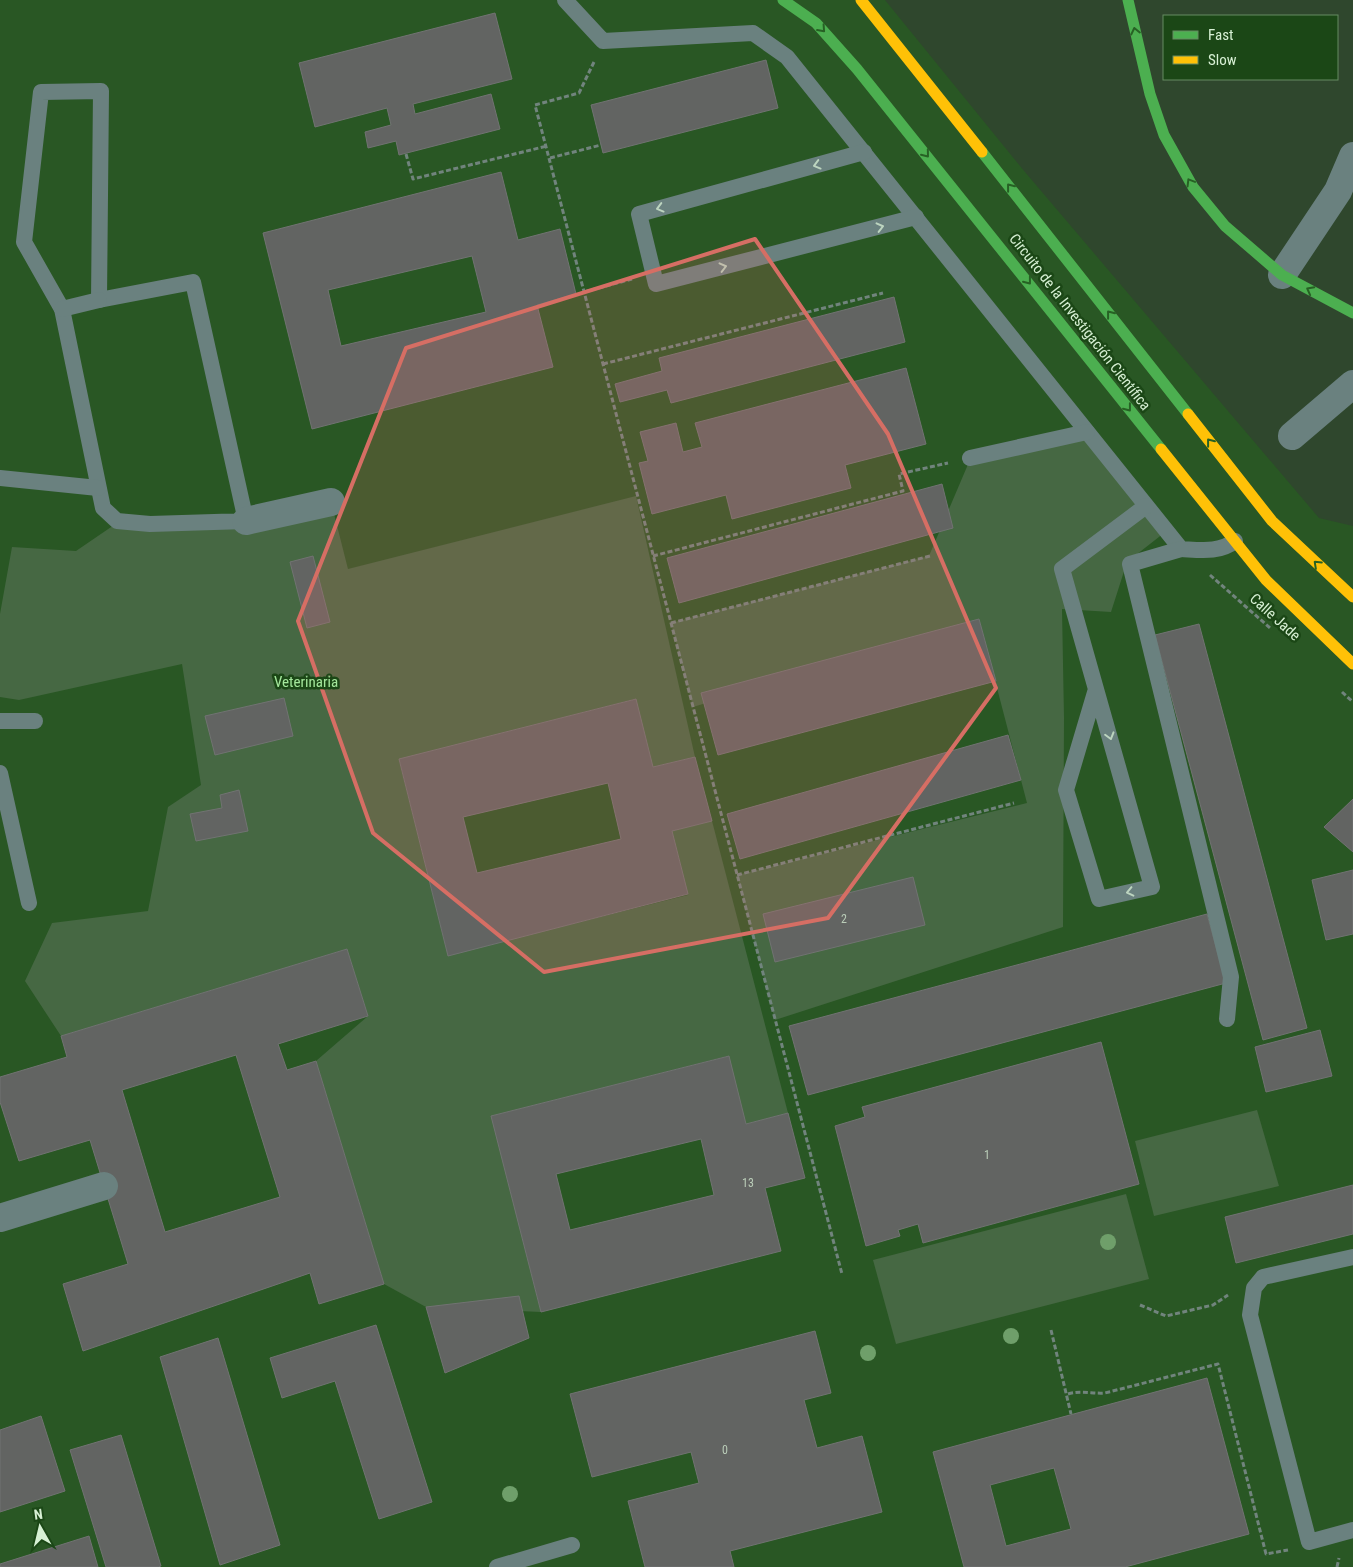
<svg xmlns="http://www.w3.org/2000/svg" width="1353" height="1567" font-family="'Roboto Condensed',sans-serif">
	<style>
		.built { fill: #295724 }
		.green { fill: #466843 }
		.building { fill: #626462; stroke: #717372; fill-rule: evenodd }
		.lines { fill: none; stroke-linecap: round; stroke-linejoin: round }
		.path { stroke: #71847d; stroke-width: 3; stroke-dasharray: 5 2.5; stroke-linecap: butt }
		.lane { stroke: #6a817f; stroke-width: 16 }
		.street { stroke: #6a817f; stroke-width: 28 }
		.fast { stroke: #4caf50; stroke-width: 11 }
		.slow { stroke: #ffc107; stroke-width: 11 }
		.tree { fill: #6f9f6a }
		.oneway { stroke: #276124 }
		.oneway2 { stroke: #bcd4bf }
		.marked { fill: #d66e64; fill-opacity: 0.2; stroke: #d66e64; stroke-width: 4; stroke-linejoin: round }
		.labels { text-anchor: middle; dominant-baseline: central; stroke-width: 5; stroke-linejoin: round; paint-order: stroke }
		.number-label { font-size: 12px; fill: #bacdb8 }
		.street-label { font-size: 15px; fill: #d7f0d4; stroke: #1b4716 }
		.park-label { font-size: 15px; fill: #a4e79c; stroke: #1b4716 }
	</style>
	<rect width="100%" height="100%" fill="#2f472d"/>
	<path class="built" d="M0,0H885L1025,172L1319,518L1353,526V1567H0Z"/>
	<g class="green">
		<path d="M1086,435L1164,533L1127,562L1111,612L1062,609L1064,718L1063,927L775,1020L737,875L1027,803L979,619L693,707L671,623L929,556L969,462Z"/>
		<path d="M636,496L695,757L653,767L635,699L399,760L448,955L688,895L672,831L712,821L788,1113L746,1124L728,1056L492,1116L541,1312L426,1307L384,1284L316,1061L368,1016L347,949L61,1036L25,981L52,923L148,911L168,807L201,785L182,664L19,700L0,697V614L12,547L76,551L117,523L150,526L331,502L348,569Z"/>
		<path d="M1257,1110L1279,1186L1154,1216L1135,1141Z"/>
		<path d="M1126,1194L1149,1279L896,1344L873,1260Z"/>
	</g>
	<g class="building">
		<path d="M495,13L512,79L413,104L415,114L491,94L500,129L399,155L396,141L368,148L365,132L391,125L387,108L315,127L299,63Z"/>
		<path d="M766,60L778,108L603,153L591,105Z"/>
		<path d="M501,172L518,240L560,229L576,294L537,305L553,367L312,429L263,233ZM472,256L486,312L341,346L328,290Z"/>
		<path d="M894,297L905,342L671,403L667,390L620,402L615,384L662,371L659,358Z"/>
		<path d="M906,368L926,444L845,465L851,488L732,519L726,495L652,514L639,463L648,461L640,432L676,423L683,452L702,447L695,423Z"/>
		<path d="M942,484L953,528L679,603L667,558Z"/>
		<path d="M313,556L330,622L307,628L290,562Z"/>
		<path d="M979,619L996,681L718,755L701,693Z"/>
		<path d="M1199,624L1307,1028L1263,1040L1155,635Z"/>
		<path d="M284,698L293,736L215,755L205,716Z"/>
		<path d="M636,699L653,767L695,757L712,821L672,831L688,894L448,956L399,759ZM608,783L621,839L477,873L463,817Z"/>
		<path d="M1008,735L1021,780L740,859L727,814Z"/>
		<path d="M239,790L248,831L196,841L190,814L222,808L220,795Z"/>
		<path d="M1353,799V852L1324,827Z"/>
		<path d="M1353,870V934L1326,940L1312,880Z"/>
		<path d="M913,877L925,925L775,962L763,914Z"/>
		<path d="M1207,914L1226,983L808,1095L789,1026Z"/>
		<path d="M347,949L368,1016L278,1044L287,1070L316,1061L384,1284L319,1304L310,1273L83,1351L63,1284L128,1264L90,1140L19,1161L0,1102V1077L67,1057L61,1036ZM236,1055L280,1197L165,1232L122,1090Z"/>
		<path d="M1320,1030L1332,1076L1266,1092L1255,1047Z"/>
		<path d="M1101,1042L1139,1184L923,1243L918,1224L898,1230L900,1236L866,1246L835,1126L865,1117L862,1107Z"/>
		<path d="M729,1056L746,1124L788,1113L805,1178L765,1188L781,1251L541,1312L491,1116ZM701,1139L714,1195L570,1230L556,1174Z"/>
		<path d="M1353,1185V1234L1236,1263L1225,1217Z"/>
		<path d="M519,1296L529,1338L445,1373L426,1307Z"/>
		<path d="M376,1325L432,1502L379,1519L335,1381L282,1398L270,1358Z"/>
		<path d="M815,1331L831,1393L804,1400L817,1448L862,1436L882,1512L730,1551L734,1567H645L628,1501L699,1483L691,1452L592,1477L570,1394Z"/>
		<path d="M218,1338L280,1545L220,1565L160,1357Z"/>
		<path d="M1207,1378L1249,1534L1125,1567H964L933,1452ZM1054,1468L1071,1529L1006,1546L990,1485Z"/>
		<path d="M41,1416L65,1491L0,1512V1430Z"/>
		<path d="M121,1435L161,1566L158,1567H106L70,1450Z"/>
		<path d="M89,1536L98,1567H0V1564Z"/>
	</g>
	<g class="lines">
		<g class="path">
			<path d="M594,62L579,93L535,105L842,1274"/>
			<path d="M406,154L413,179L547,146"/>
			<path d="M550,158L601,145"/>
			<path d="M584,292L632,279"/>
			<path d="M603,364L883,293"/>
			<path d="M653,556L903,491L899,474L948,463"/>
			<path d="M1210,575L1270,628"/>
			<path d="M671,623L930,556"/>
			<path d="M1342,692L1353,702"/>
			<path d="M737,875L1014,803"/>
			<path d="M1140,1305L1166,1316L1213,1305L1228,1295"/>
			<path d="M1051,1330L1071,1414"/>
			<path d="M1068,1394C1082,1390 1092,1394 1105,1393L1218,1364L1266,1554L1288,1550"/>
			<path d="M1337,1567L1339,1558"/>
		</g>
		<g class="lane">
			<path d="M565,0L603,41L753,33L787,57L1181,549C1201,550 1219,553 1235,541"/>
			<path d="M101,91L99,300L193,282L246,521L150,524L117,521L103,508L62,309L24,242L41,92Z"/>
			<path d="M864,152L639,214L656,284L916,217"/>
			<path d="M62,309L99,300"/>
			<path d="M970,458L1087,432"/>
			<path d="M0,478L98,488"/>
			<path d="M1181,549L1130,564L1231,977L1227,1019"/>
			<path d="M1096,689L1066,790L1099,899L1152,887L1062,569L1146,506"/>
			<path d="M0,721H35"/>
			<path d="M0,773L29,903"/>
			<path d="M1353,1257L1263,1277L1254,1288L1250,1315L1309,1542L1353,1530"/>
			<path d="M497,1567L572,1545"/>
		</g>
		<g class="street">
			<path d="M1282,275L1338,191L1353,156"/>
			<path d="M1292,436L1353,384"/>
			<path d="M246,521L331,502"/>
			<path d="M0,1218L104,1186"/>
		</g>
		<g class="fast">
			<path d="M783,0L816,23L857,69L1161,449"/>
			<path d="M1128,0L1150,94L1164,135L1193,187L1225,226L1282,275L1353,313"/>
			<path d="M982,152L1188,414"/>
		</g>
		<g class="slow">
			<path d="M861,0L982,152"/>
			<path d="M1188,414L1272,521L1353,597"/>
			<path d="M1161,449L1266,580L1353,664"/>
		</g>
	</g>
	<g class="tree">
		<circle cx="1108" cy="1242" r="8"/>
		<circle cx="1011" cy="1336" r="8"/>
		<circle cx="868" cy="1353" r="8"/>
		<circle cx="510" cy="1494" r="8"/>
	</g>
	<defs><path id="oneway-chevron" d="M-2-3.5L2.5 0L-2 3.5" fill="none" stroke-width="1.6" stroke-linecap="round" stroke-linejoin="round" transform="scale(1.25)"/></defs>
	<g class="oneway">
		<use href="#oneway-chevron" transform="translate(822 29) rotate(48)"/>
		<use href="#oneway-chevron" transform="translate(1135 31) rotate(-103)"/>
		<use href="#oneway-chevron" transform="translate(926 154) rotate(51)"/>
		<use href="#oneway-chevron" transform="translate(1190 182) rotate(-121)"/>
		<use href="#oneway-chevron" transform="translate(1010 187) rotate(-128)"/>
		<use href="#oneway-chevron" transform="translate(1028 281) rotate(52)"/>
		<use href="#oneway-chevron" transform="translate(1310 290) rotate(-152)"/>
		<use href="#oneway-chevron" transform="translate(1110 314) rotate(-128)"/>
		<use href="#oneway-chevron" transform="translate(1128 408) rotate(52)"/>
		<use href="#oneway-chevron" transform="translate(1210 442) rotate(-128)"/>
		<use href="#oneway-chevron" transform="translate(1317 564) rotate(-137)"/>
	</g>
	<g class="oneway2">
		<use href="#oneway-chevron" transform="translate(817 165) rotate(165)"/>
		<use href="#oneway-chevron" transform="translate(660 208) rotate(165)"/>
		<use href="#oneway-chevron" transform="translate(880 227) rotate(-14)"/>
		<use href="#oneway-chevron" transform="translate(723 267) rotate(-14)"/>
		<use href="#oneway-chevron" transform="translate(1110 736) rotate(74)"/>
		<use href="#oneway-chevron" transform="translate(1130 892) rotate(167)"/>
	</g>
	<path class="marked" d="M755,239L888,434L996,688L828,918L544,972L373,833L298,621L406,348Z"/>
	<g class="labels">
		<g class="number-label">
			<text x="844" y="919">2</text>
			<text x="987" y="1155">1</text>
			<text x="748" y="1183">13</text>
			<text x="725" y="1450">0</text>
		</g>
		<g class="street-label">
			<text transform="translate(1080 322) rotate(52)">Circuito de la Investigación Científica</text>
			<text transform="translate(1275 617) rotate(42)">Calle Jade</text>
		</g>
		<g class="park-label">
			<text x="306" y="682">Veterinaria</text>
		</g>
	</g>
	<rect x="1163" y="15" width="175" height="65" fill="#1b4716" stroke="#668b62"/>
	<rect x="1173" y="31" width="25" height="8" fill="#4caf50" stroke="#668b62"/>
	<text x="1208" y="40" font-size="15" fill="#d7f0d4">Fast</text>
	<rect x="1173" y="56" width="25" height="8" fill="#ffc107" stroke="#668b62"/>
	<text x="1208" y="65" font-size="15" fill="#d7f0d4">Slow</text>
	<g transform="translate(40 1527) rotate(352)" stroke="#1b4716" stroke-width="4" paint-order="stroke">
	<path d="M0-4L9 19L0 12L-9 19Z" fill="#d7f0d4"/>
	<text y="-8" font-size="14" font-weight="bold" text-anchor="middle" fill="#d7f0d4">N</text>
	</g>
</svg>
